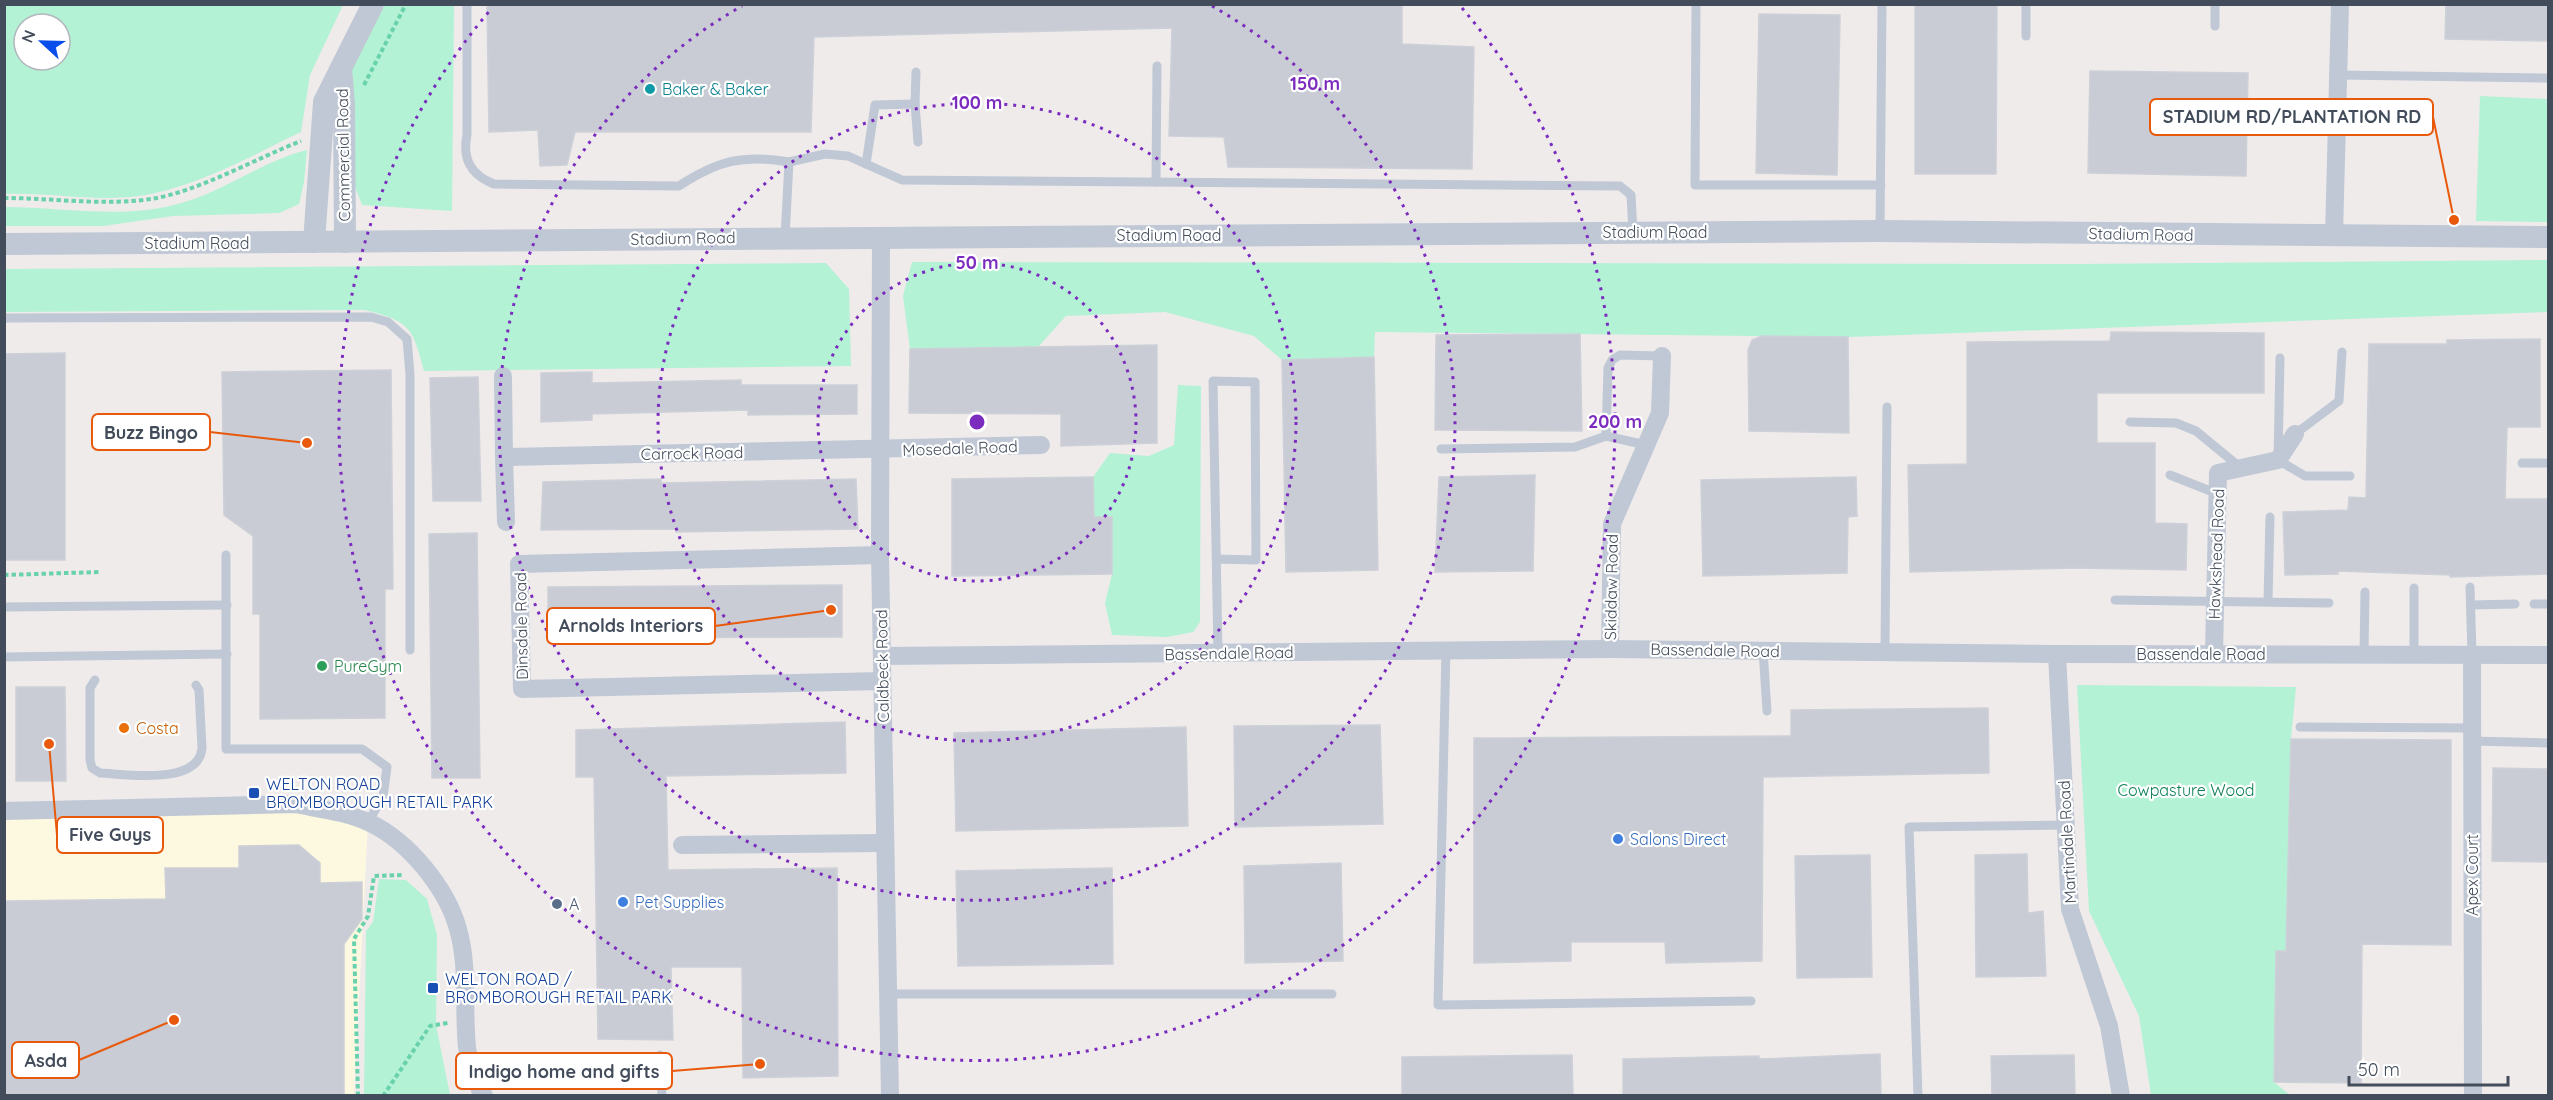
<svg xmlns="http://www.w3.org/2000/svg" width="2553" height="1100" font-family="Quicksand,sans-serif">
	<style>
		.commercial { fill: #fdf9e0 }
		.green { fill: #b3f2d4; fill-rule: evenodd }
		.building { fill: #c9ccd4; stroke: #ced0d8; stroke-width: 1.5 }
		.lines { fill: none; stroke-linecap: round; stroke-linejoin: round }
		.path { stroke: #69d2ac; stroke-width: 4; stroke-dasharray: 4.5 3; stroke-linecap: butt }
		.service { stroke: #c0c8d5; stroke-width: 9 }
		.minor { stroke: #c0c8d5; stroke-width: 18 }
		.tertiary { stroke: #c0c8d5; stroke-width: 22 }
		.ring { fill: none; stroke: #7b2cbf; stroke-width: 3; stroke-dasharray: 3 6 }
		.culture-dot { fill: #0f9aa8; stroke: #fff; stroke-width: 2 }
		.leisure-dot { fill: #2e9e5b; stroke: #fff; stroke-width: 2 }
		.food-dot { fill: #e8710a; stroke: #fff; stroke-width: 2 }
		.transit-dot { fill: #1a4fb4; stroke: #fff; stroke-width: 2 }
		.shop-dot { fill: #3f7fe0; stroke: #fff; stroke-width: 2 }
		.service-dot { fill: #5c6f8a; stroke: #fff; stroke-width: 2 }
		.labels { text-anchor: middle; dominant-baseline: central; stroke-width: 4.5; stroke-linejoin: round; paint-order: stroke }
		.culture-label { font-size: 16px; fill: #0d838f; stroke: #fff; text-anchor: start }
		.street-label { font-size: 16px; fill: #424c5a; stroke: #fff }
		.leisure-label { font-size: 16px; fill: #27864d; stroke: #fff; text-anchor: start }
		.food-label { font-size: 16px; fill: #c56008; stroke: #fff; text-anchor: start }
		.transit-label { font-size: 16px; fill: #164399; stroke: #fff; text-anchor: start }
		.park-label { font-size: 16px; fill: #0e8056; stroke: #fff }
		.shop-label { font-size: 16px; fill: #366cbe; stroke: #fff; text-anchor: start }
		.service-label { font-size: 16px; fill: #4e5e75; stroke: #fff; text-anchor: start }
		.centre { fill: #7b2cbf; stroke: #fff; stroke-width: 3 }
		.ring-label { font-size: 18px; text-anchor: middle; font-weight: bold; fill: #7b2cbf; stroke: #fff; stroke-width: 4.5; stroke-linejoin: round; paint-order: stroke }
		.leader { fill: none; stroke: #e8590c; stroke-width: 2 }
		.callout-dot { fill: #e8590c; stroke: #fff; stroke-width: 2 }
		.callout { fill: #fff; stroke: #e8590c; stroke-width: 2 }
		.callout-label { font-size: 18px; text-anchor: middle; font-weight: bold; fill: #424c5a }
	</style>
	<rect width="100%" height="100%" fill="#efebeb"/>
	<path class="commercial" d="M295,804L368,822L354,1095H5L4,811Z"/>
	<g class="green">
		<path d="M5,5V4L343,5L310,75L301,132C251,156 195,188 138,196C94,202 49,192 5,194ZM24,24H60V60H24Z"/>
		<path d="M385,5H454L452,211L362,205L351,176L352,68L360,44Z"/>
		<path d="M2480,96L2548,99V222L2476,221Z"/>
		<path d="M307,150L304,182L299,204L279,213L173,216L103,226H5V207C65,207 129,221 188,201C226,189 268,159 307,150Z"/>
		<path d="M2548,260V312L1848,337L1375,332L1374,357L1282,360L1254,336L1165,312L1066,316L1037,348L910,349L903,296L912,262L2075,264Z"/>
		<path d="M826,263L849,289L851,366L424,371C413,327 409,321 365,310L5,312L4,269Z"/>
		<path d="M1178,385L1201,386L1200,622L1193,632L1167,637L1112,635L1105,603L1112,574V518L1094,517L1093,477L1110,453L1149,456L1174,445Z"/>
		<path d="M2077,685L2296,687L2291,739V951H2276L2274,1082L2290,1095H2151L2139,1016L2089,911Z"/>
		<path d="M379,879L406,880L427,899L437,935L436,1025L450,1095H364L366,931L373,922Z"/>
	</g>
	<g class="building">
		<path d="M487,4H1402V44L1474,47L1472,169L1228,167L1224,137L1169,136L1172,28L814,37L811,132H575L567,165L540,166L538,130L489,132Z"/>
		<path d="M1915,4H1997L1996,174H1915Z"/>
		<path d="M2446,4H2548V41L2445,39Z"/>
		<path d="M1759,14L1840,15L1837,175L1756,173Z"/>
		<path d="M2090,71L2248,73L2246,176L2088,173Z"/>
		<path d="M2111,332L2264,333V393H2097V443H2155V523L2187,524L2186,570L2075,568L1910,572L1908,465L1967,464V342L2110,341Z"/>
		<path d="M1580,334L1582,431L1435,430L1436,335Z"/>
		<path d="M1762,336L1848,337L1849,433L1749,431L1748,350L1752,340Z"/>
		<path d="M2540,339V427H2507L2505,499H2548V574L2450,577V575L2338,571V574L2285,575L2283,512L2348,510L2349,497L2366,498L2369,344H2447V340Z"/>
		<path d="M1157,345V443L1061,446V414L909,413L910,349Z"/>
		<path d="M65,353V560H4V354Z"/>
		<path d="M1374,357L1378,570L1286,572L1282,360Z"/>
		<path d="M391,370L393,589H385V718L260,719V614H253V536L224,515L222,372Z"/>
		<path d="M592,372V383L741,380V385H857V414L748,415V410L592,414V420L541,422V373Z"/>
		<path d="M478,377L481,501H433L430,378Z"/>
		<path d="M1535,475L1533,571L1435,572L1439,477Z"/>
		<path d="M1093,477L1094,517H1112V574L952,576V479Z"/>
		<path d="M1856,477L1857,516L1848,517L1847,573L1703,576L1701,480Z"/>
		<path d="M661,479V483L856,479L858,529L676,532V529L541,530L543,482Z"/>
		<path d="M477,533L480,778H432L429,534Z"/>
		<path d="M842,585V637L548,638V587Z"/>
		<path d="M16,687H65L66,781H16Z"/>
		<path d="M1988,708L1989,773L1763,777L1762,961L1666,963L1665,942H1571V961L1474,963V738L1791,736V710Z"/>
		<path d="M845,722L846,773L666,776L668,870L837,868L838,1076L743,1078L742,967H671L673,1040L598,1039L594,777H576V730Z"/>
		<path d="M1380,725L1383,824L1235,827L1234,726Z"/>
		<path d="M1186,727L1188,826L956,831L954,733Z"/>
		<path d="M2291,739L2451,740V945L2362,944L2361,1083L2274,1082L2276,951H2286Z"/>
		<path d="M2493,768L2548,769V862L2492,861Z"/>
		<path d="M299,845L320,863V883L362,882V919L344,944V1095H4V901L166,899L165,868H239V846Z"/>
		<path d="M2027,854L2028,913L2043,911L2046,976L1976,977L1975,855Z"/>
		<path d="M1870,855L1872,977L1797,978L1795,856Z"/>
		<path d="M1341,863L1343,961L1245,963L1244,866Z"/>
		<path d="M1112,868L1113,964L958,966L956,871Z"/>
		<path d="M1880,1054L1881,1095H1623V1059L1759,1056V1059Z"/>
		<path d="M1572,1055L1573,1095H1402V1057Z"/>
		<path d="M2074,1055L2075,1095H1992L1991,1056Z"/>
	</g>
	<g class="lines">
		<g class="path">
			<path d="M364,85L406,4"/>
			<path d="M4,198C53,198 103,206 151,199C197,192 257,158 301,141"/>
			<path d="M4,575L99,572"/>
			<path d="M358,1096L354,939L368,916L374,876L404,875"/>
			<path d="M383,1096L430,1026L448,1023"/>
		</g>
		<g class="service">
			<path d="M467,4V135C462,159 471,175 494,184L679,186C717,161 743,154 789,162L785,237"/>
			<path d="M1696,4L1695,185H1881"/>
			<path d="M2215,4V26"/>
			<path d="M2026,36V4"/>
			<path d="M916,72L915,104L918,142"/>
			<path d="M2338,75L2548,78"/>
			<path d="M789,162L825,154L848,156L902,180L1620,186L1631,195L1633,232"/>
			<path d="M866,164L875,105L915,104"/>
			<path d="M1156,182L1157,66"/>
			<path d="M1880,231L1882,4"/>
			<path d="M4,318L371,317L388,322L407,339L410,375V650"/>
			<path d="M2280,358L2278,460L2305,476H2350"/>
			<path d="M2130,422L2176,423L2196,431L2241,468"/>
			<path d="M2295,434L2339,401L2342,352"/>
			<path d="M1606,436L1608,368L1612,360L1620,355L1662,356"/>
			<path d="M1441,449L1575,447L1606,436L1646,445"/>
			<path d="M2522,463H2548"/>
			<path d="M2170,475L2218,494"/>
			<path d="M226,555V749H362L387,767L383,797L368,822"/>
			<path d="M1216,559L1256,560L1255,382L1213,381L1218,653"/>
			<path d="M2470,587L2472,654"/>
			<path d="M2115,600L2329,603"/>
			<path d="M2268,601L2270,517"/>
			<path d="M2534,604H2548"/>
			<path d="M2471,605L2515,604"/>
			<path d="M4,607L227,605"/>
			<path d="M1446,650L1438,1005L1751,1001"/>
			<path d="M1763,650L1767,711"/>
			<path d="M1885,652L1887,407"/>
			<path d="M2364,654L2365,592"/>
			<path d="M2414,654V588"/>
			<path d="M4,657L227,654"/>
			<path d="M95,680L90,688V760L92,768L100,773C126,774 199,786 202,748L199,690L196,685"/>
			<path d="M2300,727L2472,728"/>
			<path d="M2472,741L2548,743"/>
			<path d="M888,994H1332"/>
			<path d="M660,1055L662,1096"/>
			<path d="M1918,1096L1909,827L2066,825"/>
		</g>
		<g class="minor">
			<path d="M881,236L880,555L890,1096"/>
			<path d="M2334,236L2340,4"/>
			<path d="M503,376L504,457"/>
			<path d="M506,522L504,457L1041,445"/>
			<path d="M880,555L519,564L522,689L882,681"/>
			<path d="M1610,649L1612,524L1660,413L1662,356"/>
			<path d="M2057,654L2070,909L2109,1026L2121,1096"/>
			<path d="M2214,654L2218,473L2278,460L2295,434"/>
			<path d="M2472,654L2473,1096"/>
			<path d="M882,656L1610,649L2057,654L2548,655"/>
			<path d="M4,811L295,804C320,809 347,812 370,823C408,841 447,888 458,929C469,967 463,1008 467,1047C468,1061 476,1077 480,1090L484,1096"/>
			<path d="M682,845L885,843"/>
		</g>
		<g class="tertiary">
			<path d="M341,68L344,104L345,242"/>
			<path d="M314,242L324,102L373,4"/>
			<path d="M4,244L1880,231L2548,237"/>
		</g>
	</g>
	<g class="ring">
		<circle cx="977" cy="422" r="159"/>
		<circle cx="977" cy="422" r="319"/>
		<path d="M1212 6A478 478 0 1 1 742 6"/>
		<path d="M1462 8A638 638 0 1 1 492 8"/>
	</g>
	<circle class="culture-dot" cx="650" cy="89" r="6"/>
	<circle class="leisure-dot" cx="322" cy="666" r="6"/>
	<circle class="food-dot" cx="124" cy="728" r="6"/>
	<g class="transit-dot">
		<rect x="248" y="787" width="12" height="12" rx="3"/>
		<rect x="427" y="982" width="12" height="12" rx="3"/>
	</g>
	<g class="shop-dot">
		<circle cx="1618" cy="839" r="6"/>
		<circle cx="623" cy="902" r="6"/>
	</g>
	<circle class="service-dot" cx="557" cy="904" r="6"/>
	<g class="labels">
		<g class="culture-label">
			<text x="662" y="89">Baker &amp; Baker</text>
		</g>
		<g class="street-label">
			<text transform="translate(343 155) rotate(-91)">Commercial Road</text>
			<text x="1655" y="232">Stadium Road</text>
			<text transform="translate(2141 234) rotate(1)">Stadium Road</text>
			<text x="1169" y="235">Stadium Road</text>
			<text transform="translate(683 238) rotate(-1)">Stadium Road</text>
			<text x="197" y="243">Stadium Road</text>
			<text transform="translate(960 448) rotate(-2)">Mosedale Road</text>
			<text transform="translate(692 453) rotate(-1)">Carrock Road</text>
			<text transform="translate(2216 554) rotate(-88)">Hawkshead Road</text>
			<text transform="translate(1611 587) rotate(-89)">Skiddaw Road</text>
			<text transform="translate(521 626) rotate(-91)">Dinsdale Road</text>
			<text transform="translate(1715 650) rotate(1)">Bassendale Road</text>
			<text transform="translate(1229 653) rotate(-1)">Bassendale Road</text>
			<text x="2201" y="654">Bassendale Road</text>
			<text transform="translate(882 666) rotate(-91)">Caldbeck Road</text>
			<text transform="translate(2067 842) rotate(-93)">Martindale Road</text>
			<text transform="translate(2472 875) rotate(-90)">Apex Court</text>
		</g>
		<g class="leisure-label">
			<text x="334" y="666">PureGym</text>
		</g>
		<g class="food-label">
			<text x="136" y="728">Costa</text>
		</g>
		<g class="transit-label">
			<text x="266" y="784">WELTON ROAD<tspan x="266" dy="18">BROMBOROUGH RETAIL PARK</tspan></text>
			<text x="445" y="979">WELTON ROAD /<tspan x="445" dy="18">BROMBOROUGH RETAIL PARK</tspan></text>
		</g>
		<g class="park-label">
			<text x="2186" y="790">Cowpasture Wood</text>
		</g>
		<g class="shop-label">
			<text x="1630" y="839">Salons Direct</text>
			<text x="635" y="902">Pet Supplies</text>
		</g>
		<g class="service-label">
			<text x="569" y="904">A</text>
		</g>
	</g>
	<circle cx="977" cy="422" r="9" class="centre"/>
	<g class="ring-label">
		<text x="1315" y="90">150 m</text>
		<text x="977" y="109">100 m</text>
		<text x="977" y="269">50 m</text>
		<text x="1615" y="428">200 m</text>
	</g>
	<path class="leader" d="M2454 220L2433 117M307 443L210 432M831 610L715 626M49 744L57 835M174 1020L79 1060M760 1064L672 1071"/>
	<g class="callout-dot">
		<circle cx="2454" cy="220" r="6"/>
		<circle cx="307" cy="443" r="6"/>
		<circle cx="831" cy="610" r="6"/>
		<circle cx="49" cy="744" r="6"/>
		<circle cx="174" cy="1020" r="6"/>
		<circle cx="760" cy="1064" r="6"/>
	</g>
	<g class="callout">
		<rect x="2150" y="99" width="283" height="36" rx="6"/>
		<rect x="92" y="414" width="118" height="36" rx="6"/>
		<rect x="547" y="608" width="168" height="36" rx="6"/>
		<rect x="57" y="817" width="106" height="36" rx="6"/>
		<rect x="12" y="1042" width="67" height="36" rx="6"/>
		<rect x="456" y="1053" width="216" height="36" rx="6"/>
	</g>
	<g class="callout-label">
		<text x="2292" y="123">STADIUM RD/PLANTATION RD</text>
		<text x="151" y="439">Buzz Bingo</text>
		<text x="631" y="632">Arnolds Interiors</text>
		<text x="110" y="841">Five Guys</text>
		<text x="46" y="1067">Asda</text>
		<text x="564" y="1078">Indigo home and gifts</text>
	</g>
	<rect width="2553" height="1100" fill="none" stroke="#424c5a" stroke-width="12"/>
	<g transform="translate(42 42) rotate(292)"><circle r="28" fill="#ffffff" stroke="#b3b7bd" stroke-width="1.5"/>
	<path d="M0-4.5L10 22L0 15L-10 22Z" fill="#094eeb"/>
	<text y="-9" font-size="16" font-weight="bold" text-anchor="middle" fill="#424c5a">N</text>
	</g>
	<path d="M2349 1076v9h159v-9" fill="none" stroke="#424c5a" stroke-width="3"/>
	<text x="2358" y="1076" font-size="18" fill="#424c5a" stroke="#ffffff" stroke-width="4.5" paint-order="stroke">50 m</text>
</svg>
